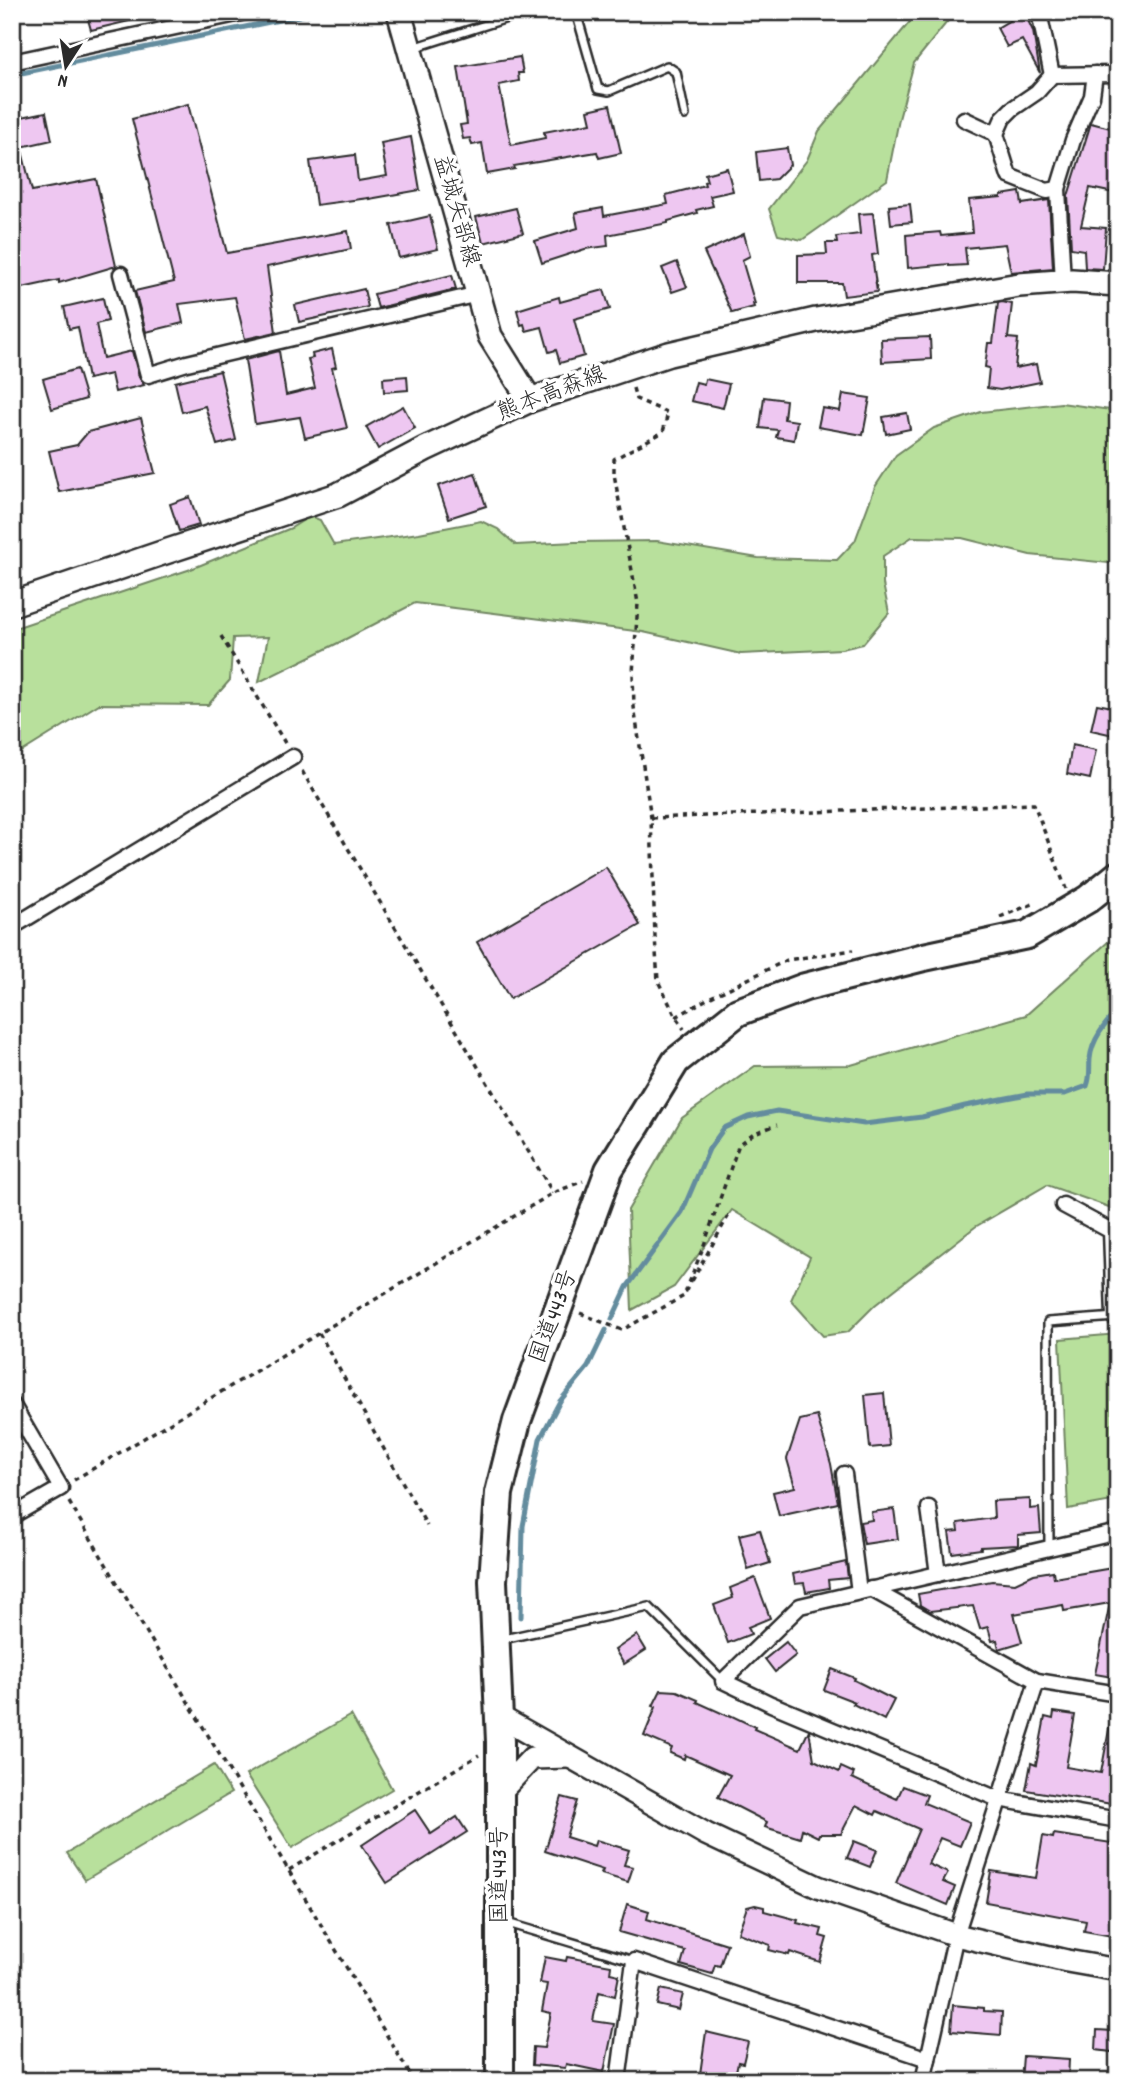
<svg xmlns="http://www.w3.org/2000/svg" width="1130" height="2093" font-family="Dekko,'Klee One',sans-serif">
	<style>
		.green { fill: #b8e09c; stroke: #728664; stroke-width: 2 }
		.lines { fill: none; stroke-linecap: round; stroke-linejoin: round }
		.stream { stroke: #648c9e; stroke-width: 5 }
		.building { fill: #eec7f1; stroke: #2b2b2b; stroke-width: 2 }
		.lane-casing { stroke: #2b2b2b; stroke-width: 12 }
		.street-casing { stroke: #2b2b2b; stroke-width: 19 }
		.secondary-casing { stroke: #2b2b2b; stroke-width: 26 }
		.primary-casing { stroke: #2b2b2b; stroke-width: 28 }
		.highway-casing { stroke: #2b2b2b; stroke-width: 32 }
		.path { stroke: #2b2b2b; stroke-width: 3.5; stroke-dasharray: 5 5; stroke-linecap: butt }
		.lane { stroke: #fff; stroke-width: 7 }
		.street { stroke: #fff; stroke-width: 14 }
		.secondary { stroke: #fff; stroke-width: 21 }
		.primary { stroke: #fff; stroke-width: 23 }
		.highway { stroke: #fff; stroke-width: 26 }
		.labels { text-anchor: middle; dominant-baseline: central; stroke-width: 7; stroke-linejoin: round; paint-order: stroke }
		.street-label { font-size: 23px; fill: #2b2b2b; stroke: #fff }
	</style>
	<rect width="100%" height="100%" fill="#fff"/>
	<filter id="ink" filterUnits="userSpaceOnUse"><feTurbulence type="fractalNoise" baseFrequency=".0143" numOctaves="2"/><feDisplacementMap in="SourceGraphic" scale="14" xChannelSelector="R" yChannelSelector="G"/><feConvolveMatrix kernelMatrix="1 2 1 2 8 2 1 2 1" color-interpolation-filters="sRGB"/></filter>
	<g filter="url(#ink)">
		<g class="green">
			<path d="M918,12H955L914,63L899,119L887,180L802,240L778,235L769,209L807,160L819,131Z"/>
			<path d="M1061,403L1118,411V564L1030,555L962,538L912,537L883,556V584L889,613L863,644L842,649L741,654L643,632L415,603L342,641L259,682L268,637L233,638L230,680L208,705L99,704L12,758V629L191,569L291,528L310,516L320,520L334,545L419,533L481,521L498,529L516,545L575,542L657,541L758,558L837,560L855,541L875,487L896,455L934,428L981,412Z"/>
			<path d="M1118,933V1199L1109,1207L1047,1185L975,1227L875,1305L848,1332L823,1336L791,1300L810,1257L732,1210L674,1287L632,1310L628,1210L682,1118L755,1066L851,1065L1026,1015Z"/>
			<path d="M1118,1334V1500L1068,1509L1060,1339Z"/>
			<path d="M351,1715L392,1789L292,1848L246,1775Z"/>
			<path d="M214,1765L231,1793L85,1880L67,1853Z"/>
		</g>
		<g class="lines">
			<g class="stream">
				<path d="M12,75L318,12"/>
				<path d="M612,1319L627,1287L682,1212L709,1149L724,1128L748,1117L777,1111L864,1124L922,1117L965,1106L1028,1094H1065L1087,1086C1091,1076 1089,1069 1090,1059C1092,1039 1105,1024 1118,1010"/>
				<path d="M521,1617L523,1526L540,1439L560,1401L588,1367L606,1330"/>
			</g>
		</g>
		<g class="building">
			<path d="M86,12H141L142,18L91,30Z"/>
			<path d="M1024,12L1033,31L1040,73L1022,40L1007,47L997,28Z"/>
			<path d="M520,57L523,73H518L519,81L499,85L511,145L545,138L544,132L591,123L588,110L610,105L621,153L599,158L597,152L514,166L515,169L487,174L482,143L472,145L470,138L463,139L460,125L467,124L458,67Z"/>
			<path d="M188,104L227,253L348,231L351,249L267,267L276,332L245,339L235,297L179,304L183,323L146,332L135,291L174,282L132,119Z"/>
			<path d="M46,112L52,140L21,147L32,191L96,179L116,266L59,283V280L22,288L12,259V119Z"/>
			<path d="M1091,123L1118,130V151L1114,168L1118,169V176L1114,193L1090,188L1081,226L1106,228L1103,269L1085,268L1084,250L1071,248L1068,196Z"/>
			<path d="M411,137L420,190L369,199V198L316,205L310,161L355,155L358,181L387,176L381,143Z"/>
			<path d="M787,148L790,165L776,179L759,181L756,152Z"/>
			<path d="M727,168L733,191L710,196L713,206L696,210L697,213L668,221V223L607,235L608,246L585,249L542,263L535,241L578,228L575,213L603,208L604,216L668,204L666,195L705,185L704,182L707,181L705,174Z"/>
			<path d="M1020,192L1022,204L1049,200L1053,268L1011,272L1005,244L965,248L967,265L949,266V264L908,268L906,235L940,232L941,236L972,233L969,200L1001,197V195Z"/>
			<path d="M910,204L912,222L891,224L889,206Z"/>
			<path d="M516,208L523,233L483,243L476,217Z"/>
			<path d="M873,213L878,254L872,255L877,292L844,296L842,283H798V255L827,254L826,243H837L836,237L860,234L858,214Z"/>
			<path d="M430,216L438,249L399,258L391,225Z"/>
			<path d="M744,234L750,256L742,260L755,304H753L754,307L732,313L704,252Z"/>
			<path d="M677,262L687,287L672,292L662,268Z"/>
			<path d="M452,275L456,289L378,308L374,294Z"/>
			<path d="M364,289L368,307L299,322L295,305Z"/>
			<path d="M604,290L610,309L574,319L584,356L560,363L556,350L549,352L542,327L526,331L524,324L521,325L517,310L559,297L560,302Z"/>
			<path d="M103,298L108,321L96,324L103,358L132,351L139,377L144,385L115,392L111,374L88,379L78,327L69,329L64,307Z"/>
			<path d="M1002,302L1012,304L1008,338L1018,339L1015,368L1036,364L1040,382L1000,390L987,388L989,368L985,367L988,343H993L998,303Z"/>
			<path d="M930,337L931,359L882,362L881,339Z"/>
			<path d="M332,349L336,367L332,368L347,428L305,438L300,417L255,424L245,360L279,351L286,395L315,388L308,359L313,358L312,354Z"/>
			<path d="M77,369L86,399L52,409L43,379Z"/>
			<path d="M220,371L236,440L217,445L205,406L182,412L175,382Z"/>
			<path d="M407,376L408,390L384,392L383,378Z"/>
			<path d="M705,379L729,384L723,408L691,401L696,382L704,384Z"/>
			<path d="M843,394L870,398L863,435L818,427L822,408L840,411Z"/>
			<path d="M764,397L786,400L784,419L797,421L794,440L776,437L778,430L760,428Z"/>
			<path d="M403,406L415,428L378,449L366,427Z"/>
			<path d="M907,413L910,429L886,434L883,417Z"/>
			<path d="M141,418L155,473L59,492L49,451L77,445L88,432Z"/>
			<path d="M475,473L486,506L449,518L438,486Z"/>
			<path d="M190,497L199,525L179,531L170,504Z"/>
			<path d="M1097,704L1118,708V736L1091,730Z"/>
			<path d="M1072,745L1096,750L1090,779L1067,774Z"/>
			<path d="M606,867L640,925L510,999L477,942Z"/>
			<path d="M884,1393L889,1446L870,1448L865,1395Z"/>
			<path d="M817,1416L831,1464L838,1503L779,1516L773,1492L795,1487L787,1459L800,1420Z"/>
			<path d="M1030,1499V1509L1039,1508L1041,1533L1018,1535V1545L981,1547V1549L952,1553L949,1532L959,1531L958,1523L994,1518L993,1501Z"/>
			<path d="M894,1509L898,1539L864,1544L860,1522L872,1520L871,1512Z"/>
			<path d="M760,1530L770,1563L748,1570L739,1535Z"/>
			<path d="M846,1562L848,1578L828,1580L829,1588L806,1592L804,1583L795,1584L793,1574Z"/>
			<path d="M1118,1567V1678L1095,1674L1110,1603L1064,1611L1063,1605L1014,1614L1022,1642L999,1649L997,1640L992,1641L988,1627L980,1629L973,1606L930,1611L920,1605L918,1594L992,1581L1015,1583L1034,1574L1053,1571L1054,1578Z"/>
			<path d="M755,1578L770,1618L748,1627L751,1634L728,1643L714,1605L733,1598L730,1588Z"/>
			<path d="M637,1635L646,1650L624,1664L615,1650Z"/>
			<path d="M786,1642L796,1655L775,1672L765,1659Z"/>
			<path d="M832,1669L855,1678L854,1680L894,1700L884,1720L853,1704L855,1702L824,1690Z"/>
			<path d="M661,1690L677,1691L698,1700L697,1702L730,1717V1715L755,1727L754,1729L800,1749L809,1730L814,1760L839,1772L841,1767L854,1773L852,1778L897,1799L903,1786L927,1795L924,1803L970,1822L960,1846L940,1838L928,1864L948,1873L943,1882L955,1887L948,1905L896,1883L919,1829L877,1811L875,1815L856,1805L841,1834H819L818,1837L802,1829L800,1838L765,1827L767,1822L718,1797L730,1775L685,1755L684,1759L670,1753L672,1748L644,1736L656,1707L653,1706Z"/>
			<path d="M1054,1712L1075,1715L1066,1767L1101,1773L1110,1724L1118,1725V1805L1026,1790L1031,1763L1036,1765L1045,1717L1053,1719Z"/>
			<path d="M562,1797L577,1801L566,1837L594,1846L596,1840L629,1850L624,1865L633,1867L628,1882L601,1874L603,1870L545,1851Z"/>
			<path d="M415,1810L431,1834L457,1817L467,1832L387,1883L362,1845Z"/>
			<path d="M1054,1834L1118,1844V1937L1084,1931L1086,1921L986,1902L991,1871L1036,1878L1043,1836L1053,1838Z"/>
			<path d="M854,1841L877,1850L870,1867L847,1858Z"/>
			<path d="M627,1904L649,1911L647,1919L727,1944L720,1966L715,1965L712,1974L681,1965L685,1951L619,1932Z"/>
			<path d="M755,1905L764,1907V1911L798,1920L797,1923L822,1929L820,1936L827,1938L820,1962L790,1952L789,1955L769,1950L770,1945L738,1933L747,1907Z"/>
			<path d="M545,1957L566,1961L567,1957L611,1965L610,1973L619,1975L615,1996L599,1992L593,2021L614,2024L604,2072L566,2064L565,2068L532,2065L533,2047L544,2048L551,2013L542,2011L547,1984L540,1983Z"/>
			<path d="M661,1989L683,1994L679,2010L657,2005Z"/>
			<path d="M953,2005L984,2008V2011L1002,2012L1001,2035L951,2031Z"/>
			<path d="M1097,2030L1113,2031L1112,2052L1096,2050Z"/>
			<path d="M706,2032L748,2042L743,2063L738,2062L734,2081H699Z"/>
			<path d="M1023,2056L1069,2059L1068,2081H1021Z"/>
		</g>
		<g class="lines">
			<g class="lane-casing">
				<g id="lane">
					<path d="M576,12L598,89L609,91L667,66L676,72L685,115"/>
					<path d="M413,48L526,12"/>
					<path d="M1049,1548L1048,1322L1116,1317"/>
					<path d="M499,1640L649,1607L723,1681"/>
					<path d="M504,1922L634,1961"/>
				</g>
			</g>
			<g class="street-casing">
				<g id="street">
					<path d="M1040,17L1052,75"/>
					<path d="M12,62L246,12"/>
					<path d="M964,119L996,134L1009,176L1047,191L1058,189"/>
					<path d="M996,134L1003,118L1012,109L1037,92L1052,75L1114,74"/>
					<path d="M121,274L148,375L187,363L478,294"/>
					<path d="M1063,282L1058,189L1073,140L1092,96L1095,74"/>
					<path d="M12,927L293,757"/>
					<path d="M1063,1205L1111,1231L1114,1317"/>
					<path d="M12,1404L61,1488L12,1516"/>
					<path d="M844,1474L859,1592"/>
					<path d="M929,1508L938,1574"/>
					<path d="M1118,1532L800,1606L723,1681L771,1704L998,1799L1118,1820"/>
					<path d="M871,1589L1037,1681L1118,1694"/>
					<path d="M618,2081L634,1961L928,2059"/>
					<path d="M923,2081L956,1935L1037,1681"/>
				</g>
			</g>
			<g class="secondary-casing">
				<g id="secondary">
					<path d="M500,1717L706,1834L818,1887L956,1935L1067,1961L1118,1970"/>
					<path d="M501,1791L532,1758L569,1757"/>
				</g>
			</g>
			<g class="primary-casing">
				<g id="primary">
					<path d="M399,12L490,336L530,400"/>
					<path d="M12,604L159,554L338,495L425,449L530,400L669,354L816,320L1019,285L1072,281L1118,284"/>
				</g>
			</g>
			<g class="highway-casing">
				<path id="highway" d="M500,2081V1742L493,1581L499,1493L517,1421L609,1170L676,1061L738,1012L805,987L924,957L1027,935L1088,899L1118,875"/>
			</g>
			<g class="path">
				<path d="M633,388L636,399L668,413L663,432L614,459V474L638,603L633,673L634,707L651,818L655,937L658,981L676,1017L684,1029"/>
				<path d="M221,636L285,743"/>
				<path d="M302,771L553,1193"/>
				<path d="M651,818L1034,804L1066,889"/>
				<path d="M1000,917L1035,903"/>
				<path d="M676,1017L707,999L787,960L853,950"/>
				<path d="M692,1281L730,1213"/>
				<path d="M580,1313L622,1330L684,1296L704,1245L739,1144L754,1133L777,1125"/>
				<path d="M319,1333L427,1526"/>
				<path d="M74,1480L553,1193L583,1181"/>
				<path d="M69,1502L414,2081"/>
				<path d="M289,1870L479,1755"/>
			</g>
			<use href="#lane" class="lane"/>
			<use href="#street" class="street"/>
			<use href="#secondary" class="secondary"/>
			<use href="#primary" class="primary"/>
			<use href="#highway" class="highway"/>
		</g>
	</g>
	<g class="labels">
		<g class="street-label">
			<text transform="translate(455 211) rotate(74)">益城矢部線</text>
			<text transform="translate(552 395) rotate(-21)">熊本高森線</text>
			<text transform="translate(555 1317) rotate(-70)">国道443号</text>
			<text transform="translate(501 1875) rotate(-90)">国道443号</text>
		</g>
	</g>
	<rect width="1130" height="2093" fill="none" stroke="#fff" stroke-width="42"/>
	<rect x="21" y="21" width="1088" height="2051" fill="none" stroke="#2b2b2b" stroke-width="2.5" filter="url(#ink)"/>
	<g transform="translate(66 66) rotate(192)" stroke="#ffffff" stroke-width="5" paint-order="stroke">
	<path d="M0-5L12 26L0 18L-12 26Z" fill="#2b2b2b"/>
	<text y="-10" font-size="19" font-weight="bold" text-anchor="middle" fill="#2b2b2b">N</text>
	</g>
</svg>
